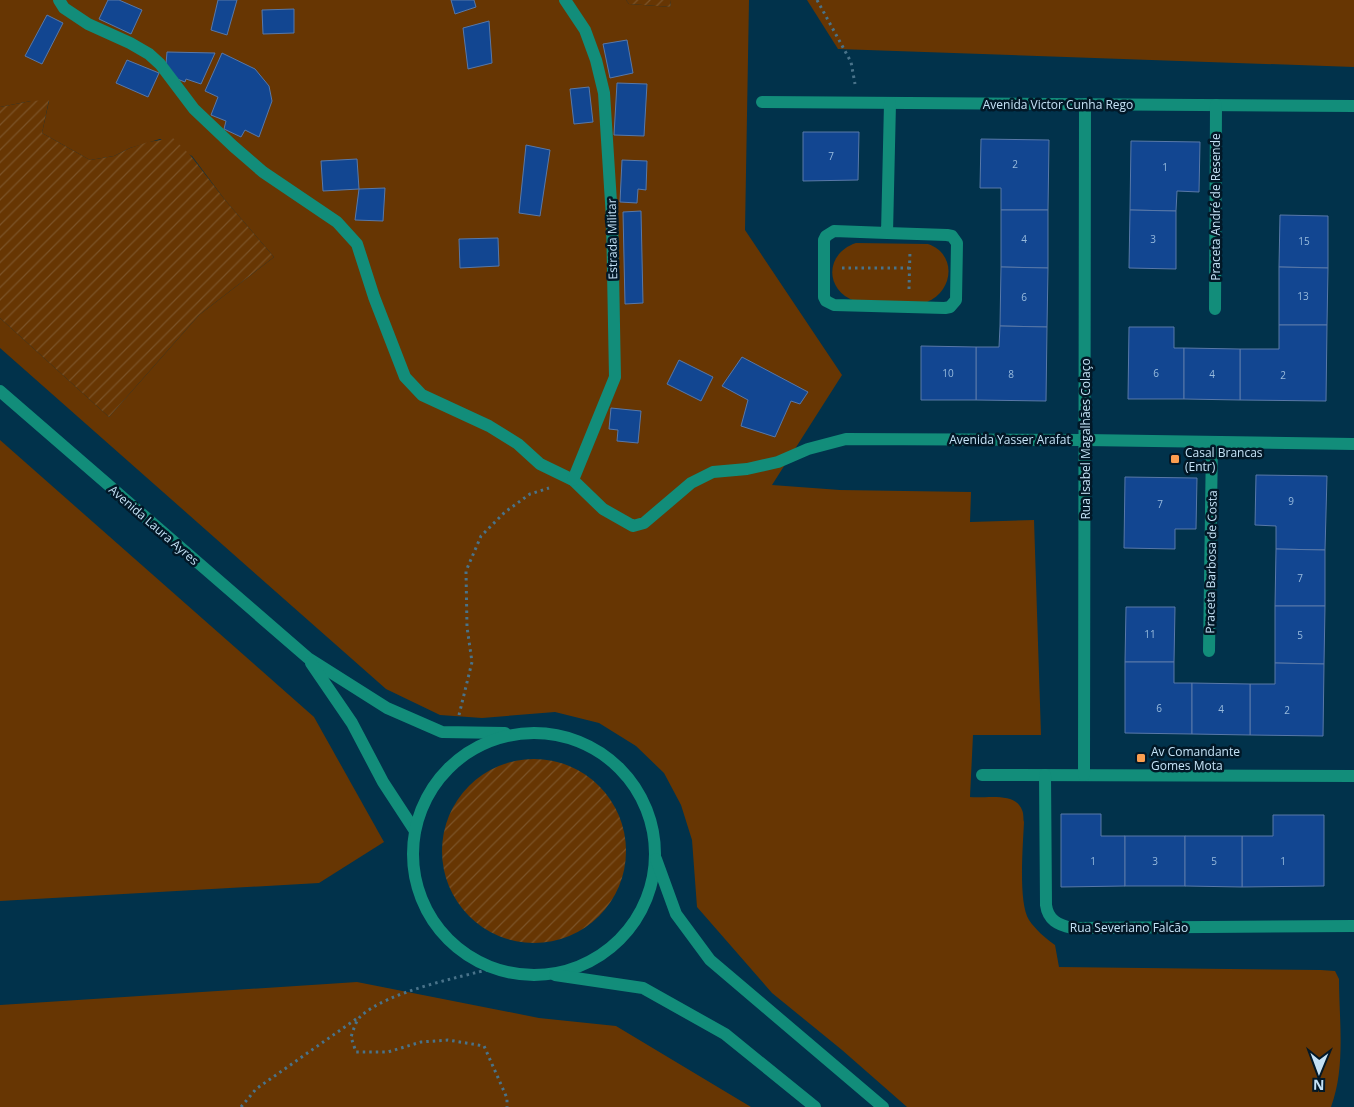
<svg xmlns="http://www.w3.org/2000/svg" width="1354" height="1107" font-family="'Open Sans',sans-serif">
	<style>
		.green { fill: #673603 }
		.garden { fill: url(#garden-furrows) }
		.building { fill: #124691; stroke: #5878a8 }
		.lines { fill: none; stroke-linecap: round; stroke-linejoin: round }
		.path { stroke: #49738a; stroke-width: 3; stroke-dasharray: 2.5 4; stroke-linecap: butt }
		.minor { stroke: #128d7a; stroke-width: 12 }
		.poi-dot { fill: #fb9e50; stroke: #021827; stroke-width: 2 }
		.labels { text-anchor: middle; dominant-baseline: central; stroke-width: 5; stroke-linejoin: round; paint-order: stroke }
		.number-label { font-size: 10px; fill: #98bbdd }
		.street-label { font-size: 12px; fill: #c5e2f6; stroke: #021827 }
		.poi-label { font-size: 12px; fill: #c5e2f6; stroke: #021827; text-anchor: start }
	</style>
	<defs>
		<pattern id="garden-furrows" width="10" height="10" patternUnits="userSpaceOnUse" patternTransform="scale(1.25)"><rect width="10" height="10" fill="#673603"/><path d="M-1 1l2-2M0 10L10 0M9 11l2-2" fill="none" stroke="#7b5328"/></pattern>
	</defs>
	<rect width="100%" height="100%" fill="#01324b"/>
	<g class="green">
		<path d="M0,0H626L629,4L671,7L670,0H749L745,230L842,375L772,485L840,490L971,492L970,522L1034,520L1041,735H973L970,797C985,799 1015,791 1022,810C1024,814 1023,819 1024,822C1023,845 1018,903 1029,920C1035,929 1046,939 1055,945L1059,967L1321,970L1335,971L1339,979C1339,1020 1346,1067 1331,1107H907L842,1050L772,993L697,907L692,840L681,805L664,773L636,746L599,723L555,712L482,718L440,715L386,689L0,348V318L109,417L199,315L274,257L225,200L192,156L160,139L130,148L114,156L90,160L42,133L49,101H31L0,107Z"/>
		<path d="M807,0H1354V67L838,49Z"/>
		<path d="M856,243L928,244C957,254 954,291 927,302L855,301C824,290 825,253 856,243Z"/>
		<path d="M0,440L314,717L384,842L319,883L0,901Z"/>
		<path d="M357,982L539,1018L616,1026L751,1107H0V1005Z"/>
	</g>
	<g class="garden">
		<path d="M626,0H670L671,7L629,4Z"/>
		<path d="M49,100L42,133L90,160L114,156L130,148L148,142L173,138L191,156L225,200L274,257L199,315L109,417L0,318V107L31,101Z"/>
		<circle cx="534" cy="851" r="92"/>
	</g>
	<g class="building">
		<path d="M108,0H119L142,10L131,34L99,19Z"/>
		<path d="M218,0H237L227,35L211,30Z"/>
		<path d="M451,0H474L476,7L455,14Z"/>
		<path d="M294,9V33L263,34L262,10Z"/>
		<path d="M47,15L63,23L42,64L25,56Z"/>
		<path d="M489,21L492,63L468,69L463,28Z"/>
		<path d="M627,40L633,73L610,78L603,44Z"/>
		<path d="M167,52L215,53L201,84L186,79L185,82L177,79L166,64Z"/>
		<path d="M222,53L255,69L269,86L272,101L259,137L245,130L241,137L224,129L226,121L211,115L218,97L205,91Z"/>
		<path d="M127,60L159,73L148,97L116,83Z"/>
		<path d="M617,83L647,84L644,136L614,135Z"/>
		<path d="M589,87L593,122L574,124L570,89Z"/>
		<path d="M803,132H859L858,180L803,181Z"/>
		<path d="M981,139L1049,140L1048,210H1001V188H980Z"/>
		<path d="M1131,141L1200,142L1199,192L1177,191L1176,211L1130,210Z"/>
		<path d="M526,145L550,150L540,216L519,213Z"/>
		<path d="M357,159L359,189L323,191L321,161Z"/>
		<path d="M622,160L647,161L646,190L638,189L637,203L620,202Z"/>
		<path d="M385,188L383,221L355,220L359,189Z"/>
		<path d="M1001,210H1048V268L1001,267Z"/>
		<path d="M1130,210L1176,211V269L1129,268Z"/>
		<path d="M641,211L643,303L625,304L623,212Z"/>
		<path d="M1280,215L1328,216V268L1279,267Z"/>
		<path d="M498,238L499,266L460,268L459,239Z"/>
		<path d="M1001,267L1048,268L1047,327L1000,326Z"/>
		<path d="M1279,267L1328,268L1327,325H1279Z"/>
		<path d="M1279,325H1327L1326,401L1240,400V349H1279Z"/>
		<path d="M1000,326L1047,327L1046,401L976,400V347H999Z"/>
		<path d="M1129,327H1174V348H1184V399H1128Z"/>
		<path d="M921,346L976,347V400H921Z"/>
		<path d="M1184,348L1240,349V400L1184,399Z"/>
		<path d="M742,357L808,392L800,404L791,401L775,437L741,426L748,400L722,386Z"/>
		<path d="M679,360L713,377L701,401L667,384Z"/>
		<path d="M611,408L641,411L638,443L617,441L618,430L609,429Z"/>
		<path d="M1256,475L1327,476L1325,550L1276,549V526L1255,525Z"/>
		<path d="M1125,477L1197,478L1196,529H1175V549L1124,548Z"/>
		<path d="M1276,549L1325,550V606H1275Z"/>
		<path d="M1275,606H1325L1324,664L1275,663Z"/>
		<path d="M1126,607H1175L1174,662H1125Z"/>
		<path d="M1125,662H1174V683H1192V734L1125,733Z"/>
		<path d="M1275,663L1324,664L1323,736L1250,735V684H1275Z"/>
		<path d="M1192,683L1250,684V735L1192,734Z"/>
		<path d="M1061,814H1101V836H1125V886L1061,887Z"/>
		<path d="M1273,815H1324V886L1242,887V836H1273Z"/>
		<rect x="1125" y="836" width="60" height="50"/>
		<path d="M1185,836H1242V887L1185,886Z"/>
	</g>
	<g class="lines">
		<g class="path">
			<path d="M817,0L851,62L855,84"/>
			<path d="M842,268H910"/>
			<path d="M909,289L910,250"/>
			<path d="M459,715L472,662L467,627L466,571L481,536L505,512L530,494L549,488"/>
			<path d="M494,968C457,978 389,991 361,1016C356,1020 353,1031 351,1037L356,1052H388L421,1042L448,1040L484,1046L507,1098V1107"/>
			<path d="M241,1107L256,1089L359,1017"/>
		</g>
		<g class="minor">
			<path d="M59,0L64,8L88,24L130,43L149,54L160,64L194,109L233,146L263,172L337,222L357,244L374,297L405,377L422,395L489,426L518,444L540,464L573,480L603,509L633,526L644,523L691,483L713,472L747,469L778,462L808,449L846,439L1085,440L1354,444"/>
			<path d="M565,0L585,30L596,60L604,93L612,218L615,377L573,480"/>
			<path d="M762,102L1354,106"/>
			<path d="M887,233L947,235L952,236L957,243L956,300L950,307L945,308L834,305L826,301L824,297V240L826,236L834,231L887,233L890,103"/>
			<path d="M1215,309L1216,105"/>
			<path d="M0,391L308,658L387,708L442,732L505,733"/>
			<path d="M1209,651L1212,442"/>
			<path d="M311,663L352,723L383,782L415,831"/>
			<circle cx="534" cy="854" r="121"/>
			<path d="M982,775L1354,776"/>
			<path d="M1045,775L1046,905C1048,920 1058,925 1072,928L1354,926"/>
			<path d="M1084,775L1085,104"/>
			<path d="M656,859L676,914L710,960L883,1107"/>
			<path d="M555,975L643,988L725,1034L815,1107"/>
		</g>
	</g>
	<g class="poi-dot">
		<rect x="1170" y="454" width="10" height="10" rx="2.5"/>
		<rect x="1136" y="753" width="10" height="10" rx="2.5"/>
	</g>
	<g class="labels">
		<g class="number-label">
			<text x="831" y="156">7</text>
			<text x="1015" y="164">2</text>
			<text x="1165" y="167">1</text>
			<text x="1024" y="239">4</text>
			<text x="1153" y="239">3</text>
			<text x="1304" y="241">15</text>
			<text x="1303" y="296">13</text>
			<text x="1024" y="297">6</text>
			<text x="948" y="373">10</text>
			<text x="1156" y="373">6</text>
			<text x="1011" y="374">8</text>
			<text x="1212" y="374">4</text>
			<text x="1283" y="375">2</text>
			<text x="1291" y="501">9</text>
			<text x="1160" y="504">7</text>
			<text x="1300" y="578">7</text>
			<text x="1150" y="634">11</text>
			<text x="1300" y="635">5</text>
			<text x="1159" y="708">6</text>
			<text x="1221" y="709">4</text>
			<text x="1287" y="710">2</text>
			<text x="1093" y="861">1</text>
			<text x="1155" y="861">3</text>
			<text x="1214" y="861">5</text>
			<text x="1283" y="861">1</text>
		</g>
		<g class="street-label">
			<text x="1058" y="104">Avenida Victor Cunha Rego</text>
			<text transform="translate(1215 207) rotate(-90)">Praceta André de Resende</text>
			<text transform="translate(612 239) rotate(-91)">Estrada Militar</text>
			<text x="1010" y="439">Avenida Yasser Arafat</text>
			<text transform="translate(1085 439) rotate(-90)">Rua Isabel Magalhães Colaço</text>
			<text transform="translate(154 525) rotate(41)">Avenida Laura Ayres</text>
			<text transform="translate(1211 562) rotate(-89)">Praceta Barbosa de Costa</text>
			<text x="1129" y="927">Rua Severiano Falcão</text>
		</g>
		<g class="poi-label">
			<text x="1185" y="452">Casal Brancas<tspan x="1185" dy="14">(Entr)</tspan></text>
			<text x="1151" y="751">Av Comandante<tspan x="1151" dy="14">Gomes Mota</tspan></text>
		</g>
	</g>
	<g transform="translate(1319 1072) rotate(181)" stroke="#021827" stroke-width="4" paint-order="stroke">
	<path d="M0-4L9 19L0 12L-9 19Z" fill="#c5e2f6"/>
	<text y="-8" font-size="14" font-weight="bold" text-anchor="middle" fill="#c5e2f6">N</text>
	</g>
</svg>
